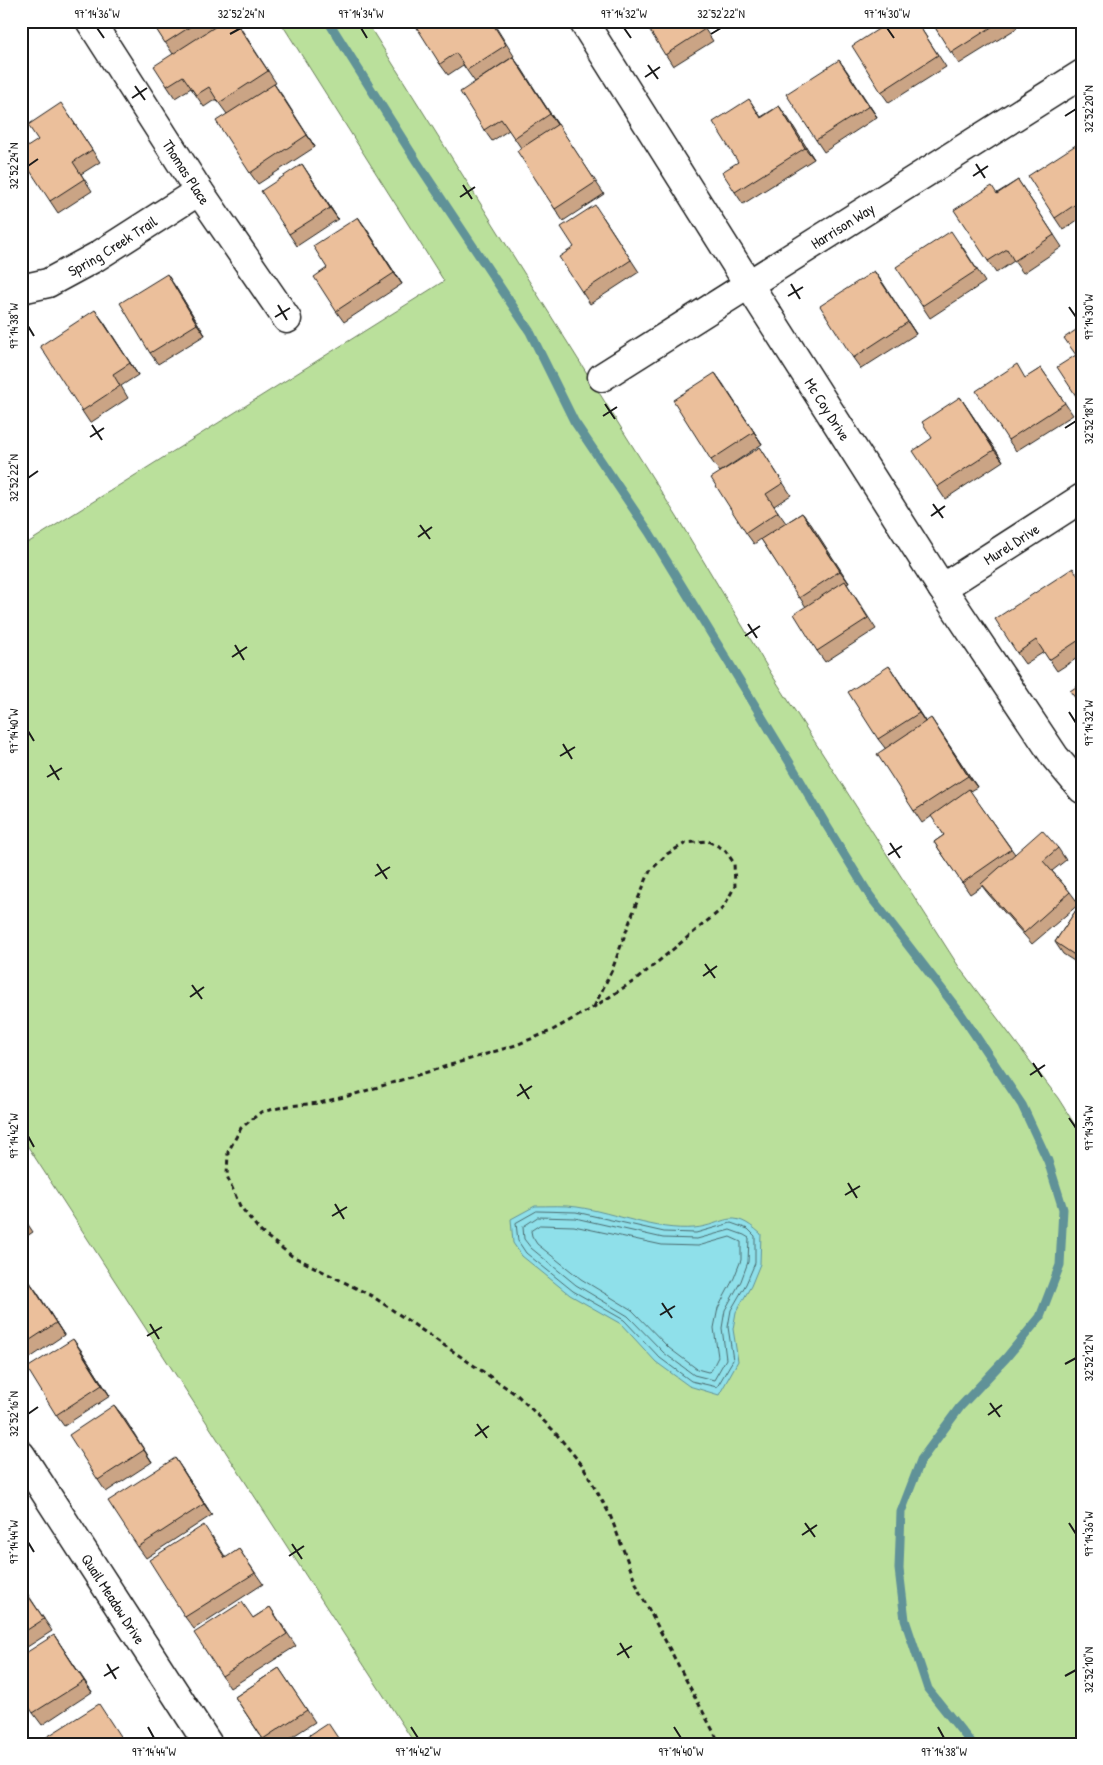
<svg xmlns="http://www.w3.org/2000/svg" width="1103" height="1765" font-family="'Patrick Hand',sans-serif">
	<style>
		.green { fill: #bae09b; stroke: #6b7e5c }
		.water { fill: #8fe0ea; stroke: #619298 }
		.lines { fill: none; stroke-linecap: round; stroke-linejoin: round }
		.shore { stroke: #4a6a6e; stroke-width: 1 }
		.stream { stroke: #619298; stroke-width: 9 }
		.minor-casing { stroke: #1c1c1c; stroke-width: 31 }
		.path { stroke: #1c1c1c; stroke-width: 3; stroke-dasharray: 5 4; stroke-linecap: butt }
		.minor { stroke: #fff; stroke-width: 28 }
		.wall { fill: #caa485; stroke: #1c1c1c }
		.shaded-wall { fill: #a4866c; stroke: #1c1c1c }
		.building { fill: #ebbf9b; stroke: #1c1c1c }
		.ticks { fill: none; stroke: #1c1c1c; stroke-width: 2 }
		.labels { text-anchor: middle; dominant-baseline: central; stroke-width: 4.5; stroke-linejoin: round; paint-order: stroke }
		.street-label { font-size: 15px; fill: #1c1c1c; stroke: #fff }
		.neatline { fill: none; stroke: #1c1c1c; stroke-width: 2 }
		.ticks-label { font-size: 12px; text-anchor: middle; fill: #1c1c1c }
	</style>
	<rect width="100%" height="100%" fill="#fff"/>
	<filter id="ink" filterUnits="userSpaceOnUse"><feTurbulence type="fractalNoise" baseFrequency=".02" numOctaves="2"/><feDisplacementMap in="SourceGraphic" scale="10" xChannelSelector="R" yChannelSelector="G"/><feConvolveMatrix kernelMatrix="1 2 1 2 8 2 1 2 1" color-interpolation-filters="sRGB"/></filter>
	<g filter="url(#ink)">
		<path class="green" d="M280,21H366L677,517L772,675L961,970L1058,1098L1082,1136V1744H415L21,1136V547L444,281Z"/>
		<path class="water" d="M535,1206C549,1206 564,1205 577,1207C616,1213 655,1231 694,1228C726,1225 730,1206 761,1234L760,1264L751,1286L736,1312L733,1329L738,1361L719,1395L689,1386L656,1362L621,1324L570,1295L522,1256L513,1243L511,1219Z"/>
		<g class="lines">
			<g class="shore">
				<path d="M537,1211L576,1212L664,1232L696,1233L731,1223L748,1229L755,1236V1263L746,1284L731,1310L728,1327L733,1360L717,1387L691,1381L660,1358L624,1320L573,1291L526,1253L518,1241L516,1223Z"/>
				<path d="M538,1217L575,1218L663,1238L697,1239L730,1230L744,1235L749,1238L748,1262L741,1281L725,1310L722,1328L726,1359L714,1380L694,1375L664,1353L628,1316L576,1285L531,1248L524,1239L523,1227Z"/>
				<path d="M540,1225L574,1226L662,1245L698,1246L730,1237L741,1242V1260L734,1278L718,1308L714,1328L718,1357L711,1371L708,1372L697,1369L669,1348L632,1310L581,1279L537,1244L532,1236L531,1231Z"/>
			</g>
			<path class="stream" d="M328,21L417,162L530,332L574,421L649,532L790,763L825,823L870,896L961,1014L1022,1105L1048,1161L1063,1209L1060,1265L1040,1317L1006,1358L960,1407L921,1460L901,1512L899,1569L905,1620L928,1689L972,1744"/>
			<g class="minor-casing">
				<g id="minor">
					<path id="s1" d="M90,21L199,191L287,319"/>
					<path id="s2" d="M583,21L749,285L942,588L1055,757L1082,789"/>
					<path id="s3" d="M21,289L48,283L96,257L199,191"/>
					<path id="s4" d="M602,377L1082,74"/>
					<path id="s5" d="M942,588L1082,498"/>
					<path id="s6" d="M21,1455L208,1744"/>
				</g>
			</g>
			<path class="path" d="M594,1007L612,970L638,899L650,871L667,854L686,843L708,841L724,849L734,863L735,886L723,908L637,979L594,1007L551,1031L516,1045L352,1095L319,1103L288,1106L261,1112L241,1128L228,1152L227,1176L240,1206L261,1232L292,1256L372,1296L517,1395L553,1430L583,1466L610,1515L639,1591L720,1744"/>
			<use href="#minor" class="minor"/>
		</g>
		<g class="wall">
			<path d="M151,21H220L221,23L236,21L276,83L274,84L315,147L258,184L250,173L227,114L216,99L204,107L191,88L175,98L167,86L173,54Z"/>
			<path d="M417,21H492L514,56L475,82L463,65L448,75L440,64Z"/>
			<path d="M644,21H708L702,25L713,41L673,66Z"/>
			<path d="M891,21H916L946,67L889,103L881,92Z"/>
			<path d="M931,21H1012L1017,28L959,64Z"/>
			<path d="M513,57L604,194L563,221L555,209L521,148L509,130L492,141L484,130Z"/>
			<path d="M839,60L877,117L824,152L816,140Z"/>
			<path d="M749,99L761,117L779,106L814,159L743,204L735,192L738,162Z"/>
			<path d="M69,115L100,162L81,174L92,191L58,213L50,201L38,140Z"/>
			<path d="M1082,141V217L1063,230L1055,218Z"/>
			<path d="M310,176L338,219L297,246L289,234Z"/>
			<path d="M1018,180L1062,247L1023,273L1014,261L996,273L988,261L997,193Z"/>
			<path d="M358,217L402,284L344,322L336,311L327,268Z"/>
			<path d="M603,217L639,272L590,304L582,292L574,247Z"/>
			<path d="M960,243L985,282L930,318L922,306Z"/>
			<path d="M874,271L916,334L861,369L853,358Z"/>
			<path d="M175,286L205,335L158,364L150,353Z"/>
			<path d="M103,321L138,375L121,386L128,398L90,423L82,411Z"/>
			<path d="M1041,368L1073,415L1016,451L1008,440L1026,378Z"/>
			<path d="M715,373L762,444L720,472L711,460Z"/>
			<path d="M960,397L1003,461L945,499L937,487L932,438Z"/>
			<path d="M760,447L791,495L774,506L786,523L802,513L849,583L847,584L876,629L825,662L817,651L806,607L761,539L754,544L746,533Z"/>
			<path d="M1082,581V655L1057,671L1044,652L1025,664L1017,653Z"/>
			<path d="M897,678L925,722L939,730L977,787L970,791L1015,854L1058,848L1066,860L1052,871L1070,892L1079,904L1032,944L989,895L982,886L970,894L934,842L944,835L932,816L922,823L914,811L885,748L878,739Z"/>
			<path d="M1082,901V966L1063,954L1055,942Z"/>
			<path d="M21,1214L33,1232L21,1240Z"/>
			<path d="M21,1252L28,1263L21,1267Z"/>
			<path d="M29,1281L64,1335L24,1362L21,1358V1286Z"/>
			<path d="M81,1350L110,1396L64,1426L56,1415Z"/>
			<path d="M114,1405L152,1462L106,1492L98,1480Z"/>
			<path d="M183,1470L212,1515L146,1558L138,1547Z"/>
			<path d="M212,1536L226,1558L239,1549L263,1584L194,1629L185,1617Z"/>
			<path d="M21,1584L52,1631L21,1651Z"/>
			<path d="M270,1607L296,1646L230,1688L222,1676L253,1618Z"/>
			<path d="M54,1635L92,1692L42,1725L33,1713Z"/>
			<path d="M279,1668L315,1722L281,1744H266L235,1697Z"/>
		</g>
		<g class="shaded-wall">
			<path d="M513,57L522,69L558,126L550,114Z"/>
			<path d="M839,60L847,71L877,117L869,106Z"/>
			<path d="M274,84L282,95L315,147L307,135Z"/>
			<path d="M779,106L788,118L814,159L805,148Z"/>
			<path d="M302,164L310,176L338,219L330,208Z"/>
			<path d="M358,217L366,228L402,284L394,273Z"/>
			<path d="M874,271L883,283L916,334Z"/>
			<path d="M167,274L175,286L205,335L197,324Z"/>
			<path d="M95,310L103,321L138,375L130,363Z"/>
			<path d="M715,373L723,384L762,444L754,432Z"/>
			<path d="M960,397L968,409L1003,461L994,450Z"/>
			<path d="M802,513L811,524L849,583L840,571Z"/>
			<path d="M889,666L897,678L927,724L919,713Z"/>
			<path d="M931,718L977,787L968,776Z"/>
			<path d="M29,1281L37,1292L64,1335L56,1323Z"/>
			<path d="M73,1339L81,1350L110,1396L102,1385Z"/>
			<path d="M114,1405L123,1416L152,1462Z"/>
			<path d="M175,1458L183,1470L212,1515L204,1504Z"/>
			<path d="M54,1635L92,1692L84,1681Z"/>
		</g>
		<g class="building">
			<path d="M151,21H199L165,43Z"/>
			<path d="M224,21H235L268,71L219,103L209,87L196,95L183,76L167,86L154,66Z"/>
			<path d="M417,21H491L506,45L467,70L456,53L440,64L414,23Z"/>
			<path d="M644,21H700L705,29L665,55Z"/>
			<path d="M891,21H916L938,55L881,92L852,46Z"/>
			<path d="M931,21H1001L951,53Z"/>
			<path d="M513,57L550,114L514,138L501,119L484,130L460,92Z"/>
			<path d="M839,60L869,106L816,140L786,94Z"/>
			<path d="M274,84L307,135L250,173L216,121Z"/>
			<path d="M749,99L761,118L779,106L805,148L735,192L722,172L738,162L713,122Z"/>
			<path d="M61,103L92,150L73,162L84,179L50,201L21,157V151L38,140L28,125Z"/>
			<path d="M558,124L596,182L555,209L517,151Z"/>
			<path d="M1082,141V200L1055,218L1028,176Z"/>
			<path d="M302,164L330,208L289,234L261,191Z"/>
			<path d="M1018,180L1054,235L1014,261L1007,249L988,261L954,210L992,186L997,194Z"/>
			<path d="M595,205L631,260L582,292L559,257L574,247L561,227Z"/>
			<path d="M358,217L394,273L336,311L314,277L327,268L313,246Z"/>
			<path d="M951,231L977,270L922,306L896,267Z"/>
			<path d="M874,271L908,322L853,358L820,306Z"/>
			<path d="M167,274L197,324L150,353L120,303Z"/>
			<path d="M95,310L130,363L113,374L120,386L82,411L40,346Z"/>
			<path d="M1082,326V405L1057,367L1076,355L1064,338Z"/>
			<path d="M1017,364L1025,378L1041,368L1065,403L1008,440L976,391Z"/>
			<path d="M715,373L754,432L711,460L673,400Z"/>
			<path d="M960,397L994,450L937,487L913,451L932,438L922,422Z"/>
			<path d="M760,447L783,483L766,494L778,512L746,533L711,478Z"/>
			<path d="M802,513L840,571L799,598L761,539Z"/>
			<path d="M1073,568L1082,582V638L1049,660L1036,640L1017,653L995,619Z"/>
			<path d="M845,581L868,618L817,651L794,614Z"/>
			<path d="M889,666L919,713L878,739L848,692Z"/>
			<path d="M1082,683V707L1070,691Z"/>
			<path d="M931,718L968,776L914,811L877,754Z"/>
			<path d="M969,789L1011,849L962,883L934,842L944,835L931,816Z"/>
			<path d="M1042,830L1058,848L1043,861L1070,892L1024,933L981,884Z"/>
			<path d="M1082,901V960L1055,942Z"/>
			<path d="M21,1215L25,1220L21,1223Z"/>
			<path d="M29,1281L56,1323L21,1346V1286Z"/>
			<path d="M73,1339L102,1385L56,1415L27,1368Z"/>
			<path d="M114,1405L144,1450L98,1480L69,1435Z"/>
			<path d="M175,1458L204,1504L138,1547L108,1501Z"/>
			<path d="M204,1525L225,1558L239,1549L255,1573L185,1617L149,1560Z"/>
			<path d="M21,1585L44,1619L21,1634Z"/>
			<path d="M242,1602L253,1618L270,1607L287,1634L222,1676L194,1633Z"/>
			<path d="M54,1635L84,1681L33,1713L21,1694V1656Z"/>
			<path d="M279,1668L307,1710L263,1739L235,1697Z"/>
			<path d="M99,1704L125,1744H49L45,1738Z"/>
			<path d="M328,1723L342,1744H296Z"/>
		</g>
	</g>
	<path class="ticks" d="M97,28L104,38M361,28L367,38M624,28L631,38M887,28L894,38M230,34L241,28M711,34L721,28M648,65L658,79M645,77L660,67M135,86L145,100M132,98L147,88M1065,116L1076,109M976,164L985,178M28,166L38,159M973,176L988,166M463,185L472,199M460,197L475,187M791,284L800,299M788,296L803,287M278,305L287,320M1069,307L1076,317M275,317L290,308M28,326L34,336M605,404L615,419M603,416L617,407M92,425L102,440M1065,428L1076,421M90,437L104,428M28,478L38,471M933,504L943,518M931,516L945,506M420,525L430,539M418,537L432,527M748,624L757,638M745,636L760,626M235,645L244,660M232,657L247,647M1069,712L1076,723M28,731L34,741M563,744L572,759M560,756L575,747M50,765L59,780M47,777L62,768M890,843L900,858M888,855L902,846M377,864L387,879M375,876L390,867M705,964L715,978M703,976L717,966M192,985L202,999M190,997L204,987M1033,1063L1042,1077M1030,1075L1045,1065M520,1084L529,1099M517,1096L532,1086M1069,1118L1076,1128M28,1136L34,1147M848,1183L857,1198M845,1195L860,1186M335,1204L344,1219M332,1216L347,1207M662,1303L672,1318M660,1315L675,1306M150,1324L159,1339M147,1336L162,1327M1065,1364L1076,1358M990,1403L1000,1417M28,1414L38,1407M988,1415L1002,1405M477,1424L487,1438M475,1436L489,1426M805,1523L815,1537M1069,1523L1076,1534M802,1535L817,1525M28,1542L34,1552M292,1544L302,1559M289,1556L304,1546M620,1643L629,1658M617,1655L632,1646M107,1664L116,1679M104,1676L119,1667M1065,1676L1076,1670M148,1727L154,1738M411,1727L418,1738M674,1727L681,1738M938,1727L944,1738"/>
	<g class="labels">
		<g class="street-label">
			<text stroke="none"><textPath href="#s1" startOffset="179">Thomas Place</textPath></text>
			<text stroke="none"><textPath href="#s4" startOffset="284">Harrison Way</textPath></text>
			<text stroke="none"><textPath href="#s3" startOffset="102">Spring Creek Trail</textPath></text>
			<text stroke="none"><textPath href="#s2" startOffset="459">Mc Coy Drive</textPath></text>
			<text stroke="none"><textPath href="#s5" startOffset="82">Murel Drive</textPath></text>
			<text stroke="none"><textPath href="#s6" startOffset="171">Quail Meadow Drive</textPath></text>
		</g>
	</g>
	<rect width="1103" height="1765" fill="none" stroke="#fff" stroke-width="55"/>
	<rect x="28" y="28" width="1048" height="1710" class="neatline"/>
	<g class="ticks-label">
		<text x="97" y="18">97°14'36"W</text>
		<text x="241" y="18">32°52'24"N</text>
		<text x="361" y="18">97°14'34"W</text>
		<text x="624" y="18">97°14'32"W</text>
		<text x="721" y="18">32°52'22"N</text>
		<text x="887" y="18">97°14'30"W</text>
		<text transform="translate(1089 109) rotate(-90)" y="4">32°52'20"N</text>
		<text transform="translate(14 166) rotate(-90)" y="4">32°52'24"N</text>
		<text transform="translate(1089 317) rotate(-90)" y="4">97°14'30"W</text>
		<text transform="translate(14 326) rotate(-90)" y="4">97°14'38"W</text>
		<text transform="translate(1089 421) rotate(-90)" y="4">32°52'18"N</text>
		<text transform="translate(14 478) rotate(-90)" y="4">32°52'22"N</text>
		<text transform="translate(1089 723) rotate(-90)" y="4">97°14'32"W</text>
		<text transform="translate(14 731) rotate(-90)" y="4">97°14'40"W</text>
		<text transform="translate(1089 1128) rotate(-90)" y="4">97°14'34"W</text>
		<text transform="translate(14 1136) rotate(-90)" y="4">97°14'42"W</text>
		<text transform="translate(1089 1358) rotate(-90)" y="4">32°52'12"N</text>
		<text transform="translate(14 1414) rotate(-90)" y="4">32°52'16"N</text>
		<text transform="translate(1089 1534) rotate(-90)" y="4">97°14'36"W</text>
		<text transform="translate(14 1542) rotate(-90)" y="4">97°14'44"W</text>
		<text transform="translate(1089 1670) rotate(-90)" y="4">32°52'10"N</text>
		<text x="154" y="1756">97°14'44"W</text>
		<text x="418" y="1756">97°14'42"W</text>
		<text x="681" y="1756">97°14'40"W</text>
		<text x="944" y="1756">97°14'38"W</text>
	</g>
</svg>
